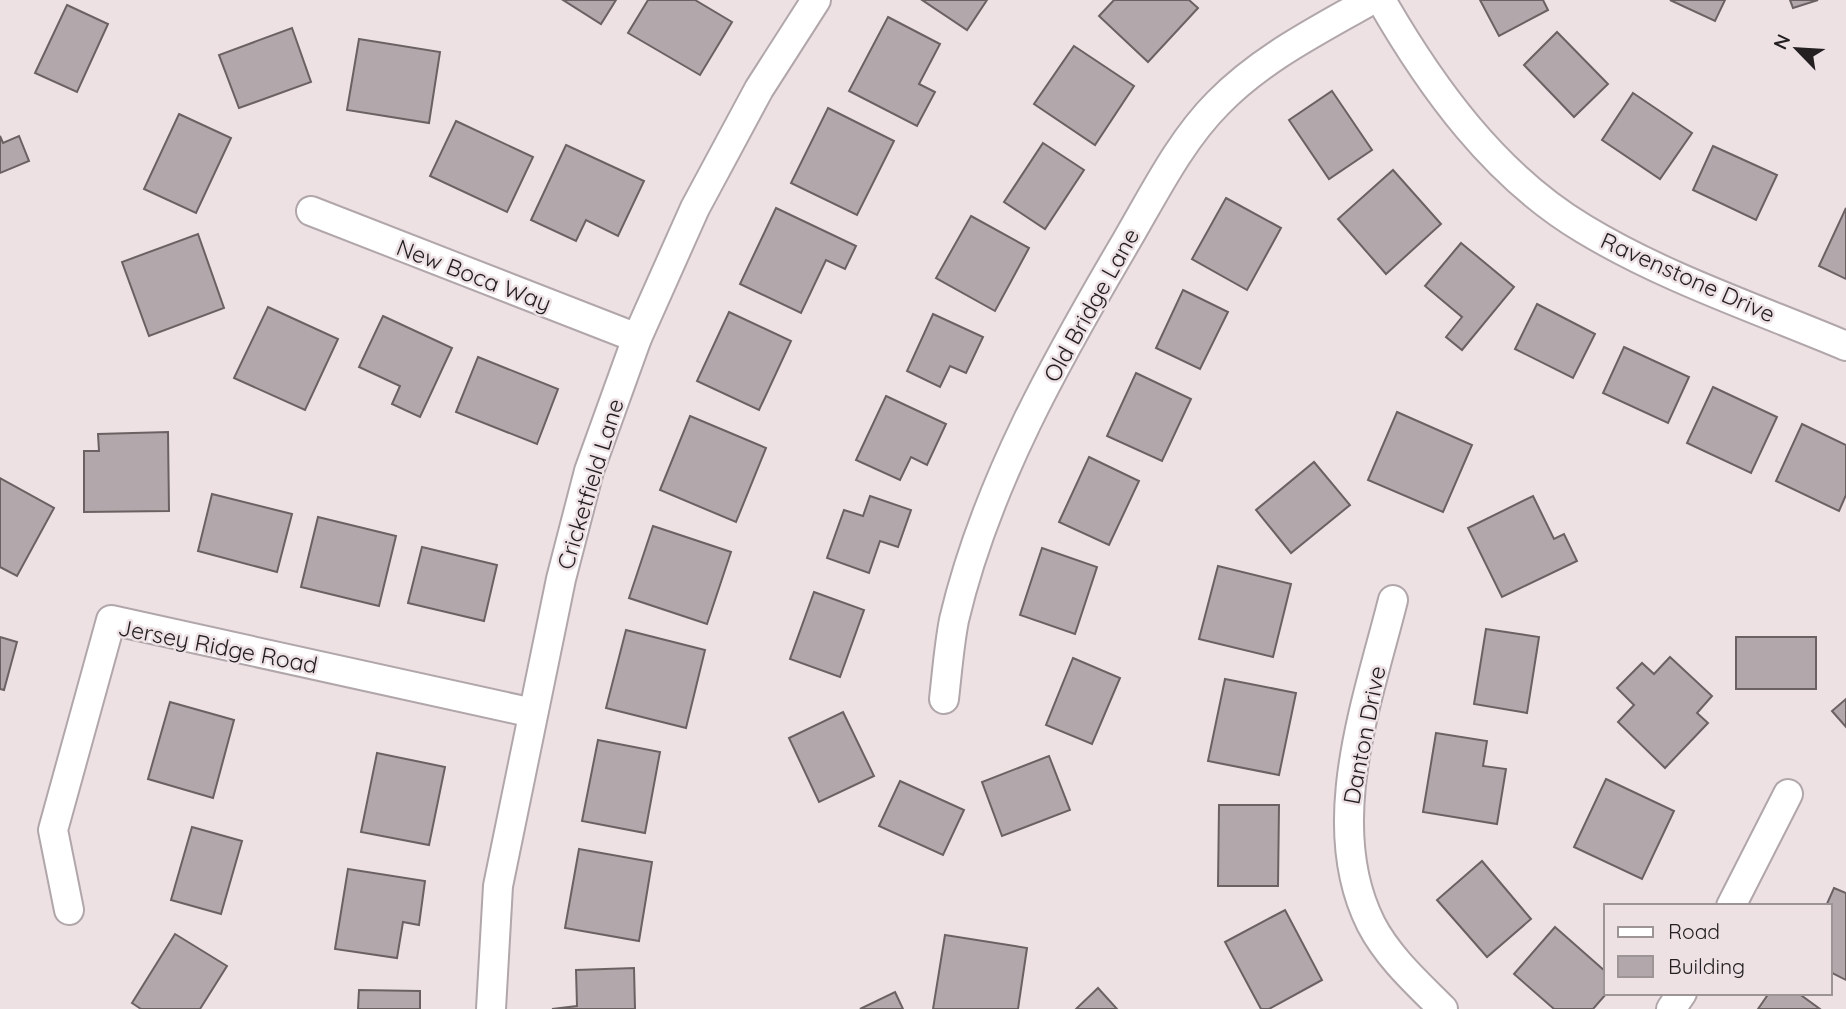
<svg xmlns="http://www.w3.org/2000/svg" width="1846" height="1009" font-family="Quicksand,sans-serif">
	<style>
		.building { fill: #b2a7aa; stroke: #6b6163; stroke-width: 2 }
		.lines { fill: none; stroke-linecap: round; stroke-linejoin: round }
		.street-casing { stroke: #b1a6a9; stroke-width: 32 }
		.street { stroke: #fff; stroke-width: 28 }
		.labels { text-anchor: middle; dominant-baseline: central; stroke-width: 5; stroke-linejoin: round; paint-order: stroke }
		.street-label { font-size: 23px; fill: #242021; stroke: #ede1e4 }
	</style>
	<rect width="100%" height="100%" fill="#ede1e4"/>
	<g class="building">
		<path d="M563,0H616L601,24Z"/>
		<path d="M648,0H695L732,22L700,75L628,33Z"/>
		<path d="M922,0H987L967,30Z"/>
		<path d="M1114,0H1189L1198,8L1148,62L1099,16Z"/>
		<path d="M1480,0H1543L1548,10L1499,36Z"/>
		<path d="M1670,0H1725L1715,21Z"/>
		<path d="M1790,0H1818L1793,8Z"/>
		<path d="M67,5L108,24L77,92L35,73Z"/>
		<path d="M888,17L940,44L919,84L935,92L917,126L849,91Z"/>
		<path d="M292,28L311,82L239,108L219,55Z"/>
		<path d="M1557,32L1608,84L1574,117L1524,65Z"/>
		<path d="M359,39L440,52L429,123L347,110Z"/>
		<path d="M1074,46L1134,86L1095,145L1034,104Z"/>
		<path d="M1332,91L1372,150L1329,179L1289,120Z"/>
		<path d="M1633,93L1692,133L1660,179L1602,140Z"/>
		<path d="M828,108L894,141L857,215L791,183Z"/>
		<path d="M179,114L231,138L196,213L144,189Z"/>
		<path d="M456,121L533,157L507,212L430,176Z"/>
		<path d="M0,136L3,143L19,136L29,161L0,173Z"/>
		<path d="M1043,143L1084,170L1045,229L1004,202Z"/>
		<path d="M566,145L644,181L618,236L586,220L576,241L531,220Z"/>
		<path d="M1713,146L1777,175L1756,220L1693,190Z"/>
		<path d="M1393,170L1441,224L1386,274L1338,219Z"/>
		<path d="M1226,198L1281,228L1247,290L1192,259Z"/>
		<path d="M776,208L856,246L845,269L826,260L801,313L740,284Z"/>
		<path d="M1846,208V279L1819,266Z"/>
		<path d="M971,216L1029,248L995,311L936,278Z"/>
		<path d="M198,234L224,308L149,336L122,262Z"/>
		<path d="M1461,243L1514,287L1462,350L1446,337L1462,317L1425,286Z"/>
		<path d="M1183,290L1228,312L1200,369L1156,348Z"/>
		<path d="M1537,304L1595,334L1573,378L1515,349Z"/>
		<path d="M268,307L338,339L305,410L234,378Z"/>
		<path d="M729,312L791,341L759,410L697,381Z"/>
		<path d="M933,314L983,337L966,373L950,366L940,387L907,371Z"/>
		<path d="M383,316L452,348L420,417L392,404L400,386L359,367Z"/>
		<path d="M1624,347L1689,377L1668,423L1603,393Z"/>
		<path d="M478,357L558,389L537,444L456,412Z"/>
		<path d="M1136,373L1191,399L1162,461L1107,436Z"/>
		<path d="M1713,387L1777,417L1751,473L1687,443Z"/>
		<path d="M886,396L946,424L927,465L911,457L900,480L856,460Z"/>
		<path d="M1397,412L1472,445L1443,512L1368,480Z"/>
		<path d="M690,416L766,448L736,522L660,490Z"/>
		<path d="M1802,424L1846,445V495L1839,511L1776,481Z"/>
		<path d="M168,432L169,511L84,512V451H99L98,434Z"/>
		<path d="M1089,457L1139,481L1109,545L1059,522Z"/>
		<path d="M1314,462L1350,505L1291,553L1256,510Z"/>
		<path d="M0,478L54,508L17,576L0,567Z"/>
		<path d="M212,494L292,514L277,572L198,551Z"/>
		<path d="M870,496L911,510L898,547L880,541L869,573L827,558L844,510L863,516Z"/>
		<path d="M1533,496L1554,539L1564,534L1577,561L1502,597L1468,528Z"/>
		<path d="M318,517L396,536L379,606L301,587Z"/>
		<path d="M653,526L731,552L707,624L629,598Z"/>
		<path d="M422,547L497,565L484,621L408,603Z"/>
		<path d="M1042,548L1097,567L1075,634L1020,615Z"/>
		<path d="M1218,566L1291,584L1273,657L1199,639Z"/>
		<path d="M814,592L864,610L840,677L790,659Z"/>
		<path d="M1486,629L1539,637L1527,713L1474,704Z"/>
		<path d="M626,630L705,650L686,728L606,708Z"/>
		<path d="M0,637L17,642L4,690L0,689Z"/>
		<rect x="1736" y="637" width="80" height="52"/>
		<path d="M1670,657L1712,696L1697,713L1708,723L1665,768L1618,722L1634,705L1617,688L1642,663L1654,674Z"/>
		<path d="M1073,658L1120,678L1092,744L1046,725Z"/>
		<path d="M1225,679L1296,693L1279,775L1208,761Z"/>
		<path d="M1846,699V727L1832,711Z"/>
		<path d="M170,702L234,720L213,798L148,779Z"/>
		<path d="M843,712L874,776L819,802L789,738Z"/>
		<path d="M1436,733L1487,741L1483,766L1506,769L1497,824L1423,812Z"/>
		<path d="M598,740L660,752L645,833L582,821Z"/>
		<path d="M377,753L445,767L429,845L361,832Z"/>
		<path d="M1049,756L1070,810L1002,836L982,782Z"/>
		<path d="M1606,779L1674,811L1642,879L1574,847Z"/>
		<path d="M900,781L964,810L943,855L879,826Z"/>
		<path d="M1219,805H1279L1278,886H1218Z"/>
		<path d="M192,827L242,841L221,914L171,900Z"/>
		<path d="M579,849L652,862L639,941L565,928Z"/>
		<path d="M1482,861L1531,919L1487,957L1437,900Z"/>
		<path d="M348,869L425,881L419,925L403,922L397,958L335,949Z"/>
		<path d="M1834,888L1846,893V980L1830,972V906H1826Z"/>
		<path d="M1285,910L1322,980L1269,1009H1261L1225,942Z"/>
		<path d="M1555,927L1606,972L1607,993L1593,1009H1554L1514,974Z"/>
		<path d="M175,934L227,966L200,1009H141L132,1003Z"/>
		<path d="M945,935L1027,948L1018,1009H933Z"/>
		<path d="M634,968L635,1009H552L577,1006L576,970Z"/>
		<path d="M1098,988L1117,1009H1076Z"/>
		<path d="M359,990L420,991V1009H358Z"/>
		<path d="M895,992L903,1009H860Z"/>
		<path d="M1769,993H1798L1820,1009H1758Z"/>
	</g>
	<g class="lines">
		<g class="street-casing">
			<g id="street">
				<path d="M1381,0C1431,87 1495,176 1584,229C1665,278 1758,309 1846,346"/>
				<path d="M311,211L637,338"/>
				<path d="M1393,600C1368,700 1321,825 1371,924C1388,957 1417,983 1443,1009"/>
				<path d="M944,699C947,673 949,646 954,620C986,484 1057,359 1127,240C1154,194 1180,141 1218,103C1262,58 1317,31 1371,0"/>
				<path d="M1731,906L1788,794"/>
				<path d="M69,910L53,830L111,620L533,713"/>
				<path d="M491,1009L498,886L561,579L589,471L637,338L695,208L759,89L816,0"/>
				<path d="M1671,1009L1682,993"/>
			</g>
		</g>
		<use href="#street" class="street"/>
	</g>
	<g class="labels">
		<g class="street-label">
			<text transform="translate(474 275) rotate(21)">New Boca Way</text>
			<text transform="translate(1688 277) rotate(24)">Ravenstone Drive</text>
			<text transform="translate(1091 305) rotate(-61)">Old Bridge Lane</text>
			<text transform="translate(590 484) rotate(-73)">Cricketfield Lane</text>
			<text transform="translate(218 646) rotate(11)">Jersey Ridge Road</text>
			<text transform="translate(1364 735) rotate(-79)">Danton Drive</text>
		</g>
	</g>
	<rect x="1604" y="904" width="228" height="91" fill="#ede1e4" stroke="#9d9496" stroke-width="2"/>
	<rect x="1618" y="927" width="35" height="10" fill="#ffffff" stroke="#9d9496" stroke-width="2"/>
	<text x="1668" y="939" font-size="21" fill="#242021">Road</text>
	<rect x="1618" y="956" width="35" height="21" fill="#b2a7aa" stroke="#9d9496" stroke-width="2"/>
	<text x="1668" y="974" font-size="21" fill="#242021">Building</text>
	<g transform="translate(1797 49) rotate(295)" stroke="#ede1e4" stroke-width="5" paint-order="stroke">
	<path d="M0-5L12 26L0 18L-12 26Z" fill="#242021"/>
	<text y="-10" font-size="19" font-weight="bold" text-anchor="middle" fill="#242021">N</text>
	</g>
</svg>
